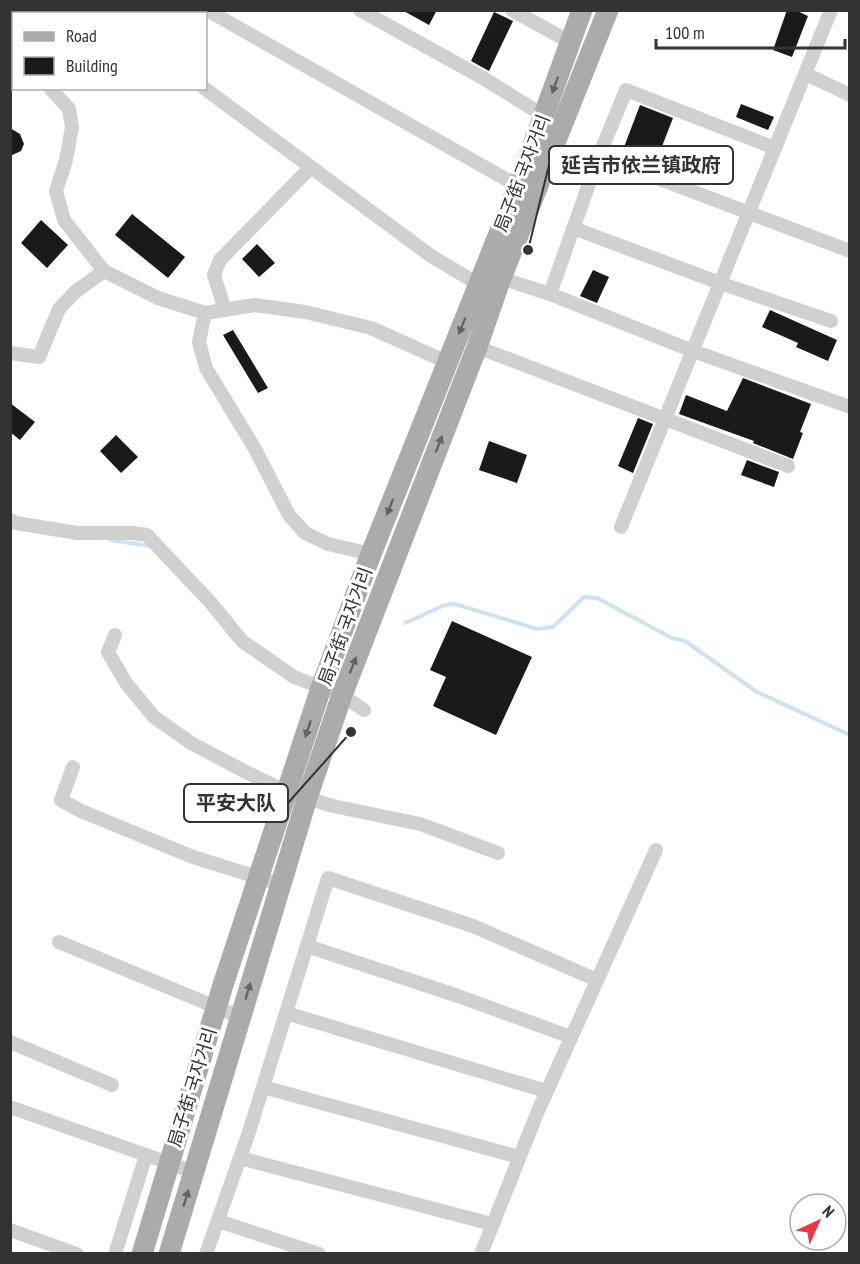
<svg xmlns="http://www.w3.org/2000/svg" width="860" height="1264" font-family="'PT Sans Narrow','Noto Sans SC','Noto Sans KR',sans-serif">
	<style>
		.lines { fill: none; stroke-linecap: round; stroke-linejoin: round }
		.stream { stroke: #cfe2ee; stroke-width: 4 }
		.building { fill: #1a1a1a }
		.street { stroke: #d0d0d0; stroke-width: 14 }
		.primary { stroke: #ababab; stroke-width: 21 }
		.oneway { fill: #636363 }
		.labels { text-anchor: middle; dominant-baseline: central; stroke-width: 6; stroke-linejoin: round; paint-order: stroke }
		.street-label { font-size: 18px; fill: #333; stroke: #fff }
		.leader { fill: none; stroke: #333; stroke-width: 2 }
		.callout-dot { fill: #333; stroke: #fff; stroke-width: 2 }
		.callout { fill: #fff; stroke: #333; stroke-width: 2 }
		.callout-label { font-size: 20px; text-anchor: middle; font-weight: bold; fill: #333 }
	</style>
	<rect width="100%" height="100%" fill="#fff"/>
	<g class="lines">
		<g class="stream">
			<path d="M110,540L150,546"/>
			<path d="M405,623L445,605L455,604L537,629L553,627L584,597L597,598L672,638L685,641L757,692L850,735"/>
		</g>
	</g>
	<g class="building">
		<path d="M402,10H437L429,25Z"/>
		<path d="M787,10H795L808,16L792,57L773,50Z"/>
		<path d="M494,12L513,21L489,71L471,61Z"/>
		<path d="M741,104L774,117L768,130L736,117Z"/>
		<path d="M640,105L673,118L654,167L621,155Z"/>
		<path d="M10,128L20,134L24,144L21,151L10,156Z"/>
		<path d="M132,214L185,257L168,278L115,235Z"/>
		<path d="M41,220L68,245L47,268L21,243Z"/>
		<path d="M257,244L275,263L259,277L242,259Z"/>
		<path d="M593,270L609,277L597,303L580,296Z"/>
		<path d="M770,310L837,340L828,361L796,347L798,343L762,327Z"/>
		<path d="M233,330L268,388L258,393L223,335Z"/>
		<path d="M743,378L811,404L800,432L803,433L793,459L753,443L754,441L679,414L686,395L727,411Z"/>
		<path d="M10,403L35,422L20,440L10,432Z"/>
		<path d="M638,418L653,424L633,473L618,466Z"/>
		<path d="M116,435L138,457L121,473L100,451Z"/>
		<path d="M489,441L527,455L517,483L479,470Z"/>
		<path d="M747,460L779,472L774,487L741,475Z"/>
		<path d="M452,621L532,657L496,735L433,706L446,677L430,670Z"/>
	</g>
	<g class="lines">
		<g class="street">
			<path d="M75,10L86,14"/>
			<path d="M207,10L518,186"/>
			<path d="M360,10L483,78L544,116"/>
			<path d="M512,10L570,42"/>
			<path d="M10,46L14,49"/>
			<path d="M806,74L850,95"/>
			<path d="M50,88L69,109L72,127L66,160L56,191L64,220L104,271L158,298L205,313L255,305L305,312L371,328L447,362"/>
			<path d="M204,88L431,256L478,284"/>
			<path d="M599,156L850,251"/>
			<path d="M573,228L720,283L831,321"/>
			<path d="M494,276L550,294L693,351L850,407"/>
			<path d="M550,294L599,156L626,90L775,148"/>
			<path d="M225,310L214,275L220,260L311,167"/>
			<path d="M205,313L199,342L206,368L255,449L289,515L305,533L328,544L371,554"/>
			<path d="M477,347L788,466"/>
			<path d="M10,353L39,357L59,309L75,292L104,271"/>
			<path d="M10,520L16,523L77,533H133L147,535L211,603L242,641L294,677L342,695L364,710"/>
			<path d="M621,527L831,10"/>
			<path d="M115,635L108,652L126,683L154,717L191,743L246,772L287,792L333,806L420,824L498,853"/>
			<path d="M73,767L61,800L81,811L193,857L280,884"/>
			<path d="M59,942L240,1017"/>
			<path d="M307,946L458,996L571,1037"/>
			<path d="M286,1013L546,1091"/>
			<path d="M10,1042L112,1085"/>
			<path d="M263,1087L519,1157"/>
			<path d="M10,1107L146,1155"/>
			<path d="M240,1158L492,1224"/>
			<path d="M218,1221L319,1254"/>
			<path d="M10,1230L77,1254"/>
			<path d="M115,1254L146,1155L194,1172"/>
			<path d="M206,1254L249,1132L328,878L473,926L597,980"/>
			<path d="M481,1254L538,1111L656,850"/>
		</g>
		<g class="primary">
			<path d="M142,1254L223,985L321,688L371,554L518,186L582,10"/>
			<path d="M169,1254L307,798L342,695L477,347L501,278L608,10"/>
		</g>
	</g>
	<defs><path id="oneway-solid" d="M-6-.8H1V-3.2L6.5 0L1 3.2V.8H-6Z" transform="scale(1.5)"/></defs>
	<g class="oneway">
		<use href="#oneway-solid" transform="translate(555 85) rotate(110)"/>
		<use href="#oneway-solid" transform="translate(462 326) rotate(112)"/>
		<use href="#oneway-solid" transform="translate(439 444) rotate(-69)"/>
		<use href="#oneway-solid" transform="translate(390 507) rotate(111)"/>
		<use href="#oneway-solid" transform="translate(353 665) rotate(-69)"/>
		<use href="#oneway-solid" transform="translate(308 729) rotate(108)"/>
		<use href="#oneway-solid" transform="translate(248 991) rotate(-73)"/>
		<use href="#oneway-solid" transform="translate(186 1198) rotate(-73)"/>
	</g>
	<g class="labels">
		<g class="street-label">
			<text transform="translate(522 173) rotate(-69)">局子街 국자거리</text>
			<text transform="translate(345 626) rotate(-70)">局子街 국자거리</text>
			<text transform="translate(192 1087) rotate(-73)">局子街 국자거리</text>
		</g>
	</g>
	<path class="leader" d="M528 250L549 165M351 732L288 803"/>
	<g class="callout-dot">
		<circle cx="528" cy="250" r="6"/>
		<circle cx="351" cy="732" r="6"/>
	</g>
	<g class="callout">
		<rect x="549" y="146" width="184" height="38" rx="6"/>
		<rect x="184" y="784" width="104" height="38" rx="6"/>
	</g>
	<g class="callout-label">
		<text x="641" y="172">延吉市依兰镇政府</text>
		<text x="236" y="810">平安大队</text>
	</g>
	<rect width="860" height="1264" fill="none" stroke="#333333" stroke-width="24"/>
	<rect x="12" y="12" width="195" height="78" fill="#ffffff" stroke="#adadad" stroke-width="1.5"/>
	<rect x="24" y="32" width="30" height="9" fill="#ababab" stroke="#adadad" stroke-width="1.5"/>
	<text x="66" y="42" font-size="18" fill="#333333">Road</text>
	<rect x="24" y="57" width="30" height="18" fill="#1a1a1a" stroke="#adadad" stroke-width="1.5"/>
	<text x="66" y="72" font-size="18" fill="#333333">Building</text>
	<g transform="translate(818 1222) rotate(45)"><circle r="28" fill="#ffffff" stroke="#adadad" stroke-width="1.5"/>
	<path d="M0-4.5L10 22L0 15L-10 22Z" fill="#e63946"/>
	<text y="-9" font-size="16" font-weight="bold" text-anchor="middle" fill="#333333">N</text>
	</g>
	<path d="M656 39v9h189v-9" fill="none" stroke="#333333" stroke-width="3"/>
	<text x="665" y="39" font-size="18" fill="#333333" stroke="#ffffff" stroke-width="4.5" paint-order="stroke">100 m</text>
</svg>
